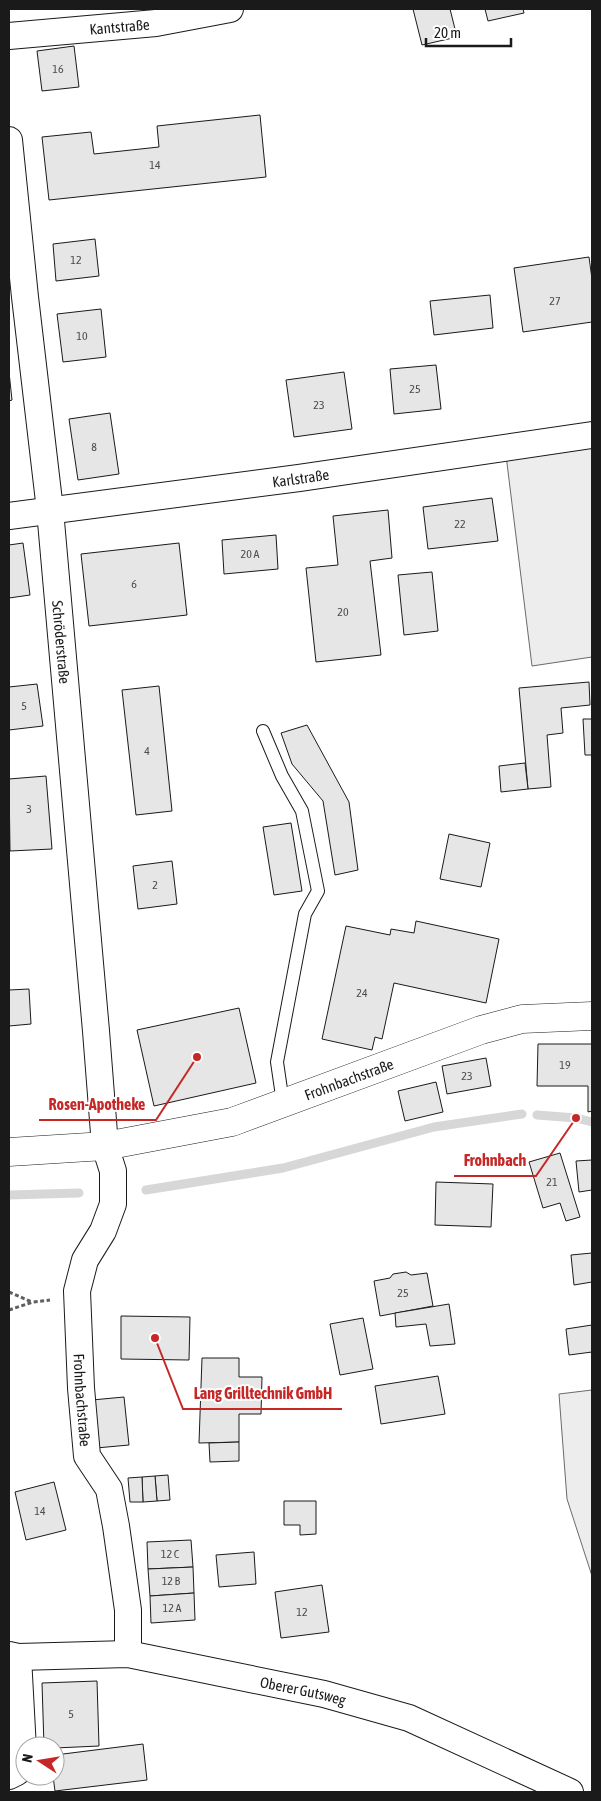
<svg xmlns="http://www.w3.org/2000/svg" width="601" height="1801" font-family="'Asap Condensed',sans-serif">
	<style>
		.green { fill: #ededed; stroke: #6a6a6a }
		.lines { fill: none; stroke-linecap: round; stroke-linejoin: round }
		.stream { stroke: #d7d7d7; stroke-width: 9 }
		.building { fill: #e6e6e6; stroke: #1a1a1a }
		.lane-casing { stroke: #1a1a1a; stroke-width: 14 }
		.street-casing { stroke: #1a1a1a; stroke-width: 28 }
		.secondary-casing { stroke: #1a1a1a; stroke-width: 29 }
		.path { stroke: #5f5f5f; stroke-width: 3; stroke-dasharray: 4 2.5; stroke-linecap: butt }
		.lane { stroke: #fff; stroke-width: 12 }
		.street { stroke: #fff; stroke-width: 26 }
		.secondary { stroke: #fff; stroke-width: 28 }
		.labels { text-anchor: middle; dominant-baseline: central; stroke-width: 4; stroke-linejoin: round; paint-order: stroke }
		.number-label { font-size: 12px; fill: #4d4d4d }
		.street-label { font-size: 15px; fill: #1a1a1a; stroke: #fff }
		.leader { fill: none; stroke: #c62828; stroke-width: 2 }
		.callout-dot { fill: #c62828; stroke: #fff; stroke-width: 2 }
		.callout-label { font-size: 16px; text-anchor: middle; font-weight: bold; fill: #c62828; stroke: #fff; stroke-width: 4; stroke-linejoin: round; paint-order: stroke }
	</style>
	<rect width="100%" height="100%" fill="#fff"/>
	<g class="green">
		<path d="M592,435V657L532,666L505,447Z"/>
		<path d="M592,1390V1576L567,1499L559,1394Z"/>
	</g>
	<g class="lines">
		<g class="stream">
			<path d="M537,1115L576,1118L592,1122"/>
			<path d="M146,1190L283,1168L434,1127L522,1114"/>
			<path d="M9,1195L79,1193"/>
		</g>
	</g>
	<g class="building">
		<path d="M413,9H450L457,37L422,45Z"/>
		<path d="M485,9H523L524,13L488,21Z"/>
		<path d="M74,46L79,87L42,91L37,51Z"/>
		<path d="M260,115L266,177L49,200L42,137L91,132L94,154L159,147L157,126Z"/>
		<path d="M95,239L99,276L56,281L53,244Z"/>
		<path d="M589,257L592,279V322L523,332L514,268Z"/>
		<path d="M490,295L493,328L434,335L430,301Z"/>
		<path d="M101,309L106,357L63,362L57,314Z"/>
		<path d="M436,365L441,409L394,414L390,369Z"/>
		<path d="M9,372L12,400L9,401Z"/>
		<path d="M344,372L352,429L294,437L286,380Z"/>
		<path d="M110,413L119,474L78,480L69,419Z"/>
		<path d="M492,498L498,541L428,549L423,507Z"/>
		<path d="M388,510L392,558L370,561L381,655L316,662L306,568L338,565L333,516Z"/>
		<path d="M276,535L278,569L224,574L222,540Z"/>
		<path d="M23,543L30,595L9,598V545Z"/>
		<path d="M179,543L187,615L89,626L81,554Z"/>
		<path d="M432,572L438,631L404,635L398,575Z"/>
		<path d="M589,682L590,705L561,708L563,733L547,735L551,787L528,789L519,688Z"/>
		<path d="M37,684L43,726L9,730V687Z"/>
		<path d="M159,686L172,811L136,815L122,690Z"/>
		<path d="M583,719H592V755H585Z"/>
		<path d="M307,725L349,802L358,870L335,875L323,801L292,764L281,733Z"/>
		<path d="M525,763L528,789L501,792L499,766Z"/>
		<path d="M46,776L52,849L10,851L9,779Z"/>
		<path d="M291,823L302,891L274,895L263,827Z"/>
		<path d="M449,834L490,843L481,887L440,879Z"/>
		<path d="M172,861L177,904L138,909L133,866Z"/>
		<path d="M416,921L499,939L486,1003L394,983L382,1039L375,1037L372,1050L322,1039L346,926L390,935L391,929L414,933Z"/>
		<path d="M29,989L31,1024L9,1026V990Z"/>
		<path d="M239,1008L256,1083L154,1106L137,1030Z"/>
		<path d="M538,1044H592V1111L588,1112V1086H537Z"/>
		<path d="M486,1058L491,1086L447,1094L442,1066Z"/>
		<path d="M436,1082L443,1112L405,1121L398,1091Z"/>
		<path d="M560,1153L580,1217L566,1221L560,1203L543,1208L529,1162Z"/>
		<path d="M592,1160V1190L579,1192L576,1161Z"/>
		<path d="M436,1182L493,1184L491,1227L435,1225Z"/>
		<path d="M592,1253V1282L574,1285L571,1255Z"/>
		<path d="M406,1272L411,1275L427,1273L433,1306L380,1316L374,1281L390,1278L393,1274Z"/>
		<path d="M449,1304L455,1344L430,1346L426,1324L396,1327L395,1313Z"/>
		<path d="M121,1316L190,1317L189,1360L121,1359Z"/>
		<path d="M363,1318L373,1369L340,1375L330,1324Z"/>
		<path d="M592,1325V1352L569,1355L566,1329Z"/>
		<path d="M202,1358H239V1377H262L261,1414H239V1442L199,1443Z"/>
		<path d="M438,1376L445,1414L381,1424L375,1386Z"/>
		<path d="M124,1397L129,1445L96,1448L92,1400Z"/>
		<path d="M239,1442V1461L210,1462L209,1443Z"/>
		<path d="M168,1475L170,1500L157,1501L155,1476Z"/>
		<path d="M155,1476L157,1501L143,1502L142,1477Z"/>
		<path d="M142,1477L143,1502H130L128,1478Z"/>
		<path d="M54,1482L66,1530L26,1540L15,1492Z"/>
		<path d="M284,1501H316V1534L300,1535V1525H284Z"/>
		<path d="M191,1540L193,1567L148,1569L147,1542Z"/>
		<path d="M254,1552L256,1584L219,1587L216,1555Z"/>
		<path d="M193,1567L194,1593L150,1596L148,1569Z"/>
		<path d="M322,1585L329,1632L281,1638L275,1592Z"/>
		<path d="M194,1593L195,1620L151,1623L150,1596Z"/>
		<path d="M97,1681L99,1746L55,1748V1746H44L42,1683Z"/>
		<path d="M143,1744L147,1780L55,1791L53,1776H55V1755Z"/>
	</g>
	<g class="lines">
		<g class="lane-casing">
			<path id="lane" d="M263,731L282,776L302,811L318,891L305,914L277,1062L283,1103"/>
		</g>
		<g class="street-casing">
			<g id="street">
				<path id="s1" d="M9,36L156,23L230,9"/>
				<path id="s2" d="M9,140L25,297L50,510L96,1031L105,1146L113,1171V1204L103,1231L85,1260L77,1291L81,1388L87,1456L109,1489L116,1526L128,1610V1654"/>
				<path id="s3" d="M9,516L299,478L592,435"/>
				<path id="s4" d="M9,1655L18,1657L128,1654L324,1694L409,1718L570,1792"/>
				<path d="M9,1776L17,1772L23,1749L18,1657"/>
			</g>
		</g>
		<g class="secondary-casing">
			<g id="secondary">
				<path id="s5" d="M9,1152L105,1146L232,1122L481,1030L522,1019L592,1016"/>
			</g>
		</g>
		<g class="path">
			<path d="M9,1292L32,1302"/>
			<path d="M9,1310L33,1302L50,1300"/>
		</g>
		<use href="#lane" class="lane"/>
		<use href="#street" class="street"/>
		<use href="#secondary" class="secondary"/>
	</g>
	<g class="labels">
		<g class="number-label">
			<text x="58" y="69">16</text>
			<text x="155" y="165">14</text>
			<text x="76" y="260">12</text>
			<text x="555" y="301">27</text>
			<text x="82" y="336">10</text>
			<text x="415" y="389">25</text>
			<text x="319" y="405">23</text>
			<text x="94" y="447">8</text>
			<text x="460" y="524">22</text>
			<text x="250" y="554">20 A</text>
			<text x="134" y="584">6</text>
			<text x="343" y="612">20</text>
			<text x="24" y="706">5</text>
			<text x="147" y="751">4</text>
			<text x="29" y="809">3</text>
			<text x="155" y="885">2</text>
			<text x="362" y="993">24</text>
			<text x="565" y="1065">19</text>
			<text x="467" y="1076">23</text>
			<text x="552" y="1182">21</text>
			<text x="403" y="1293">25</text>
			<text x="40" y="1511">14</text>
			<text x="170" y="1554">12 C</text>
			<text x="171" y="1581">12 B</text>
			<text x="172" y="1608">12 A</text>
			<text x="302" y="1612">12</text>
			<text x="71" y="1714">5</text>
		</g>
		<g class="street-label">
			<text stroke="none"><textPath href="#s1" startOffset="111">Kantstraße</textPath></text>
			<text stroke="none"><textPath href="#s3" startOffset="294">Karlstraße</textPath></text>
			<text stroke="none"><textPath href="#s2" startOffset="505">Schröderstraße</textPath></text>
			<text stroke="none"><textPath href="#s5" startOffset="350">Frohnbachstraße</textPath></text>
			<text stroke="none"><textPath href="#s2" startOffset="1274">Frohnbachstraße</textPath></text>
			<text stroke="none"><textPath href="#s4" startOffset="298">Oberer Gutsweg</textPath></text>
		</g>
	</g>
	<path class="leader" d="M197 1057L156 1120H39M576 1118L536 1176H454M155 1338L183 1409H342"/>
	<g class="callout-dot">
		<circle cx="197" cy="1057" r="5"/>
		<circle cx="576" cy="1118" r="5"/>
		<circle cx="155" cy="1338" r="5"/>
	</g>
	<g class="callout-label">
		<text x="97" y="1110">Rosen-Apotheke</text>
		<text x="495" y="1166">Frohnbach</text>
		<text x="263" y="1399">Lang Grilltechnik GmbH</text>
	</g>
	<rect width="601" height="1801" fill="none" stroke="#1a1a1a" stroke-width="20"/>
	<g transform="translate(40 1761) rotate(282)"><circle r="24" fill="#ffffff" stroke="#a3a3a3"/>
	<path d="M0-4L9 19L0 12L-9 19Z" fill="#c62828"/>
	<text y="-8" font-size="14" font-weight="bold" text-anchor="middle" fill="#1a1a1a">N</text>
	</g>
	<path d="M426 38v8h85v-8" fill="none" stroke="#1a1a1a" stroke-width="2.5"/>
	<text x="434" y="38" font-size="15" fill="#1a1a1a" stroke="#ffffff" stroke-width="4" paint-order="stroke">20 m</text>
</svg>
